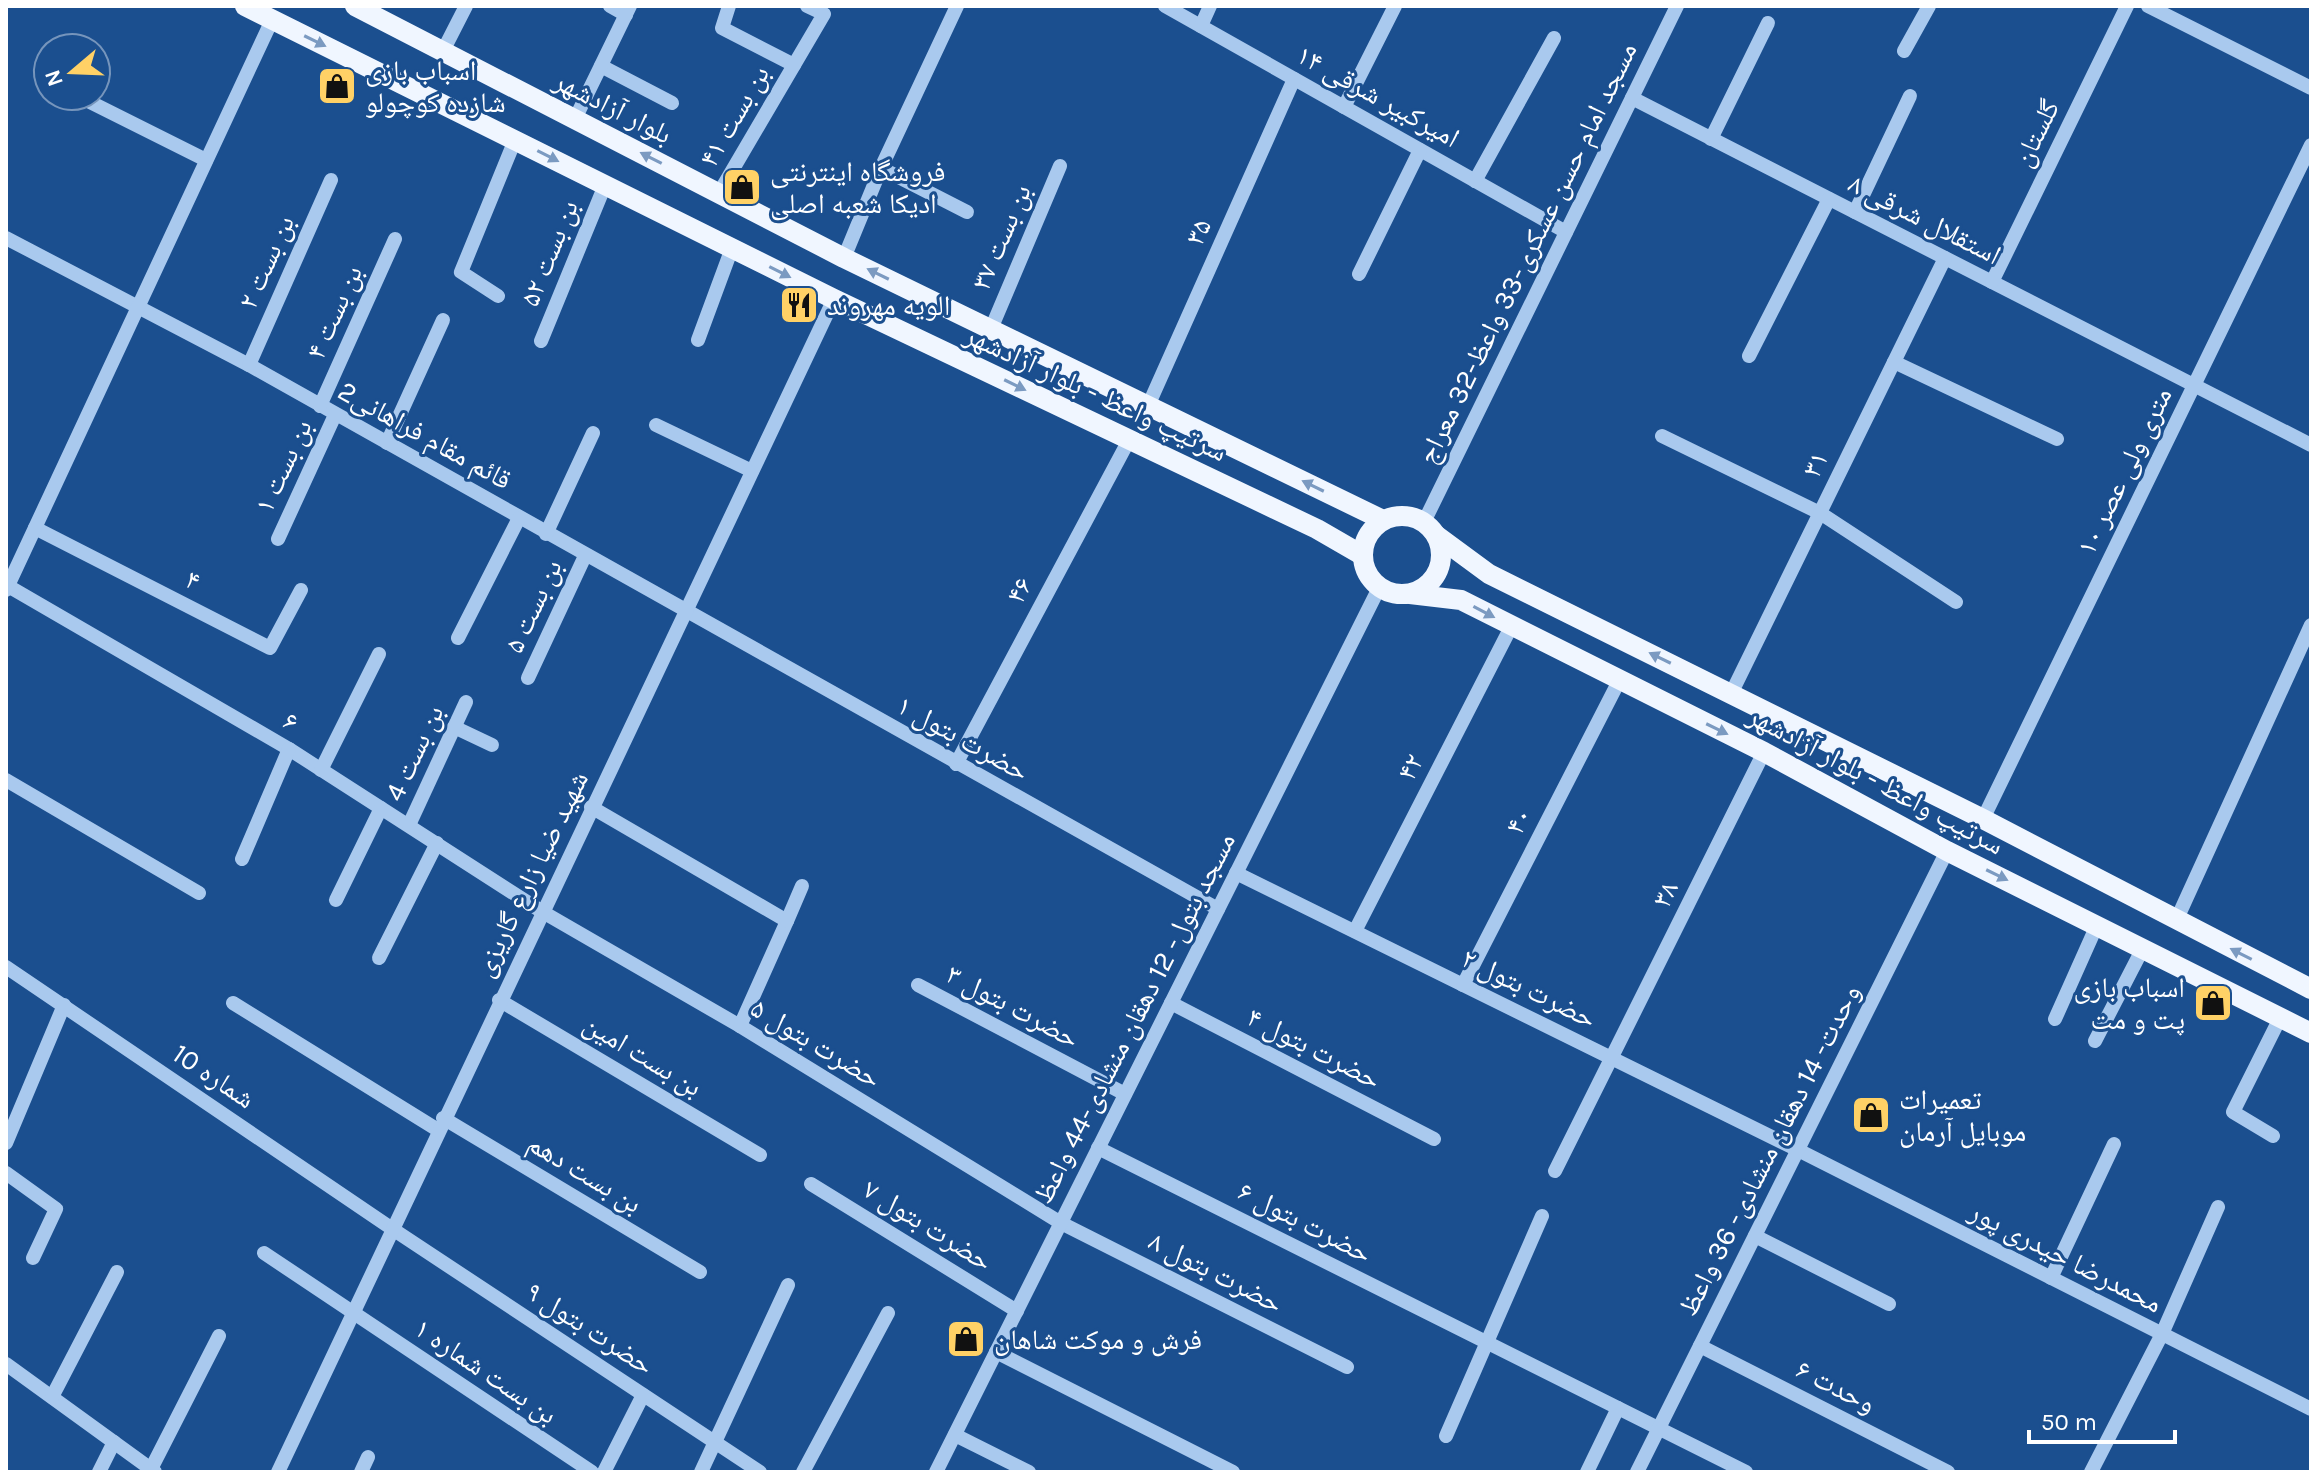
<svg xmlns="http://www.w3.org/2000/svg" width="2317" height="1478" font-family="Karla,'Noto Naskh Arabic',sans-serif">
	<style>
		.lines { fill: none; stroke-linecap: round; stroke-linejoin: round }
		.minor { stroke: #a9c9ee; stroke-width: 14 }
		.major { stroke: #f0f6ff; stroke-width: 20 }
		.oneway { fill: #7b9ac1 }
		.labels { text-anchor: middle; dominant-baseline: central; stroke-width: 6; stroke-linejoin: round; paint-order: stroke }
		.poi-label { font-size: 28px; fill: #fff; stroke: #1b4f8f; text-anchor: start }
		.street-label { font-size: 28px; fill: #fff; stroke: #1b4f8f }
	</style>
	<rect width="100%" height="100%" fill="#1b4f8f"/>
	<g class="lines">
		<g class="minor">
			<path d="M610,6L626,15"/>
			<path d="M729,6L722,28L794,65"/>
			<path d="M1165,6L1566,232"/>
			<path d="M2148,6L2311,88"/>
			<path d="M1201,26L1210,6"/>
			<path d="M443,51L466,6"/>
			<path d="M1904,51L1929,6"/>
			<path d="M601,66L672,103"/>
			<path d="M78,96L206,160"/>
			<path d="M1632,98L2311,445"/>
			<path d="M1344,107L1395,6"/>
			<path d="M575,119L630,6"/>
			<path d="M1711,139L1768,23"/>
			<path d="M881,168L967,212"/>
			<path d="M1475,181L1554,38"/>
			<path d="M719,193L824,14L807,6"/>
			<path d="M1855,212L1910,96"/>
			<path d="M6,238L249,365L1218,909"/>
			<path d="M844,258L881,168L957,6"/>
			<path d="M1359,274L1420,150"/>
			<path d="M1992,282L2127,6"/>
			<path d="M498,296L461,272L515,140"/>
			<path d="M991,329L1060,166"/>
			<path d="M698,340L732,248"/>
			<path d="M541,341L605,185"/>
			<path d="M1749,356L1829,199"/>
			<path d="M1894,362L2057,439"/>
			<path d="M249,365L331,180"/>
			<path d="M320,406L395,239"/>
			<path d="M1148,406L1294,79"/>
			<path d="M656,425L752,471"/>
			<path d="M1662,436L1820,513L1956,602"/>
			<path d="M387,443L443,320"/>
			<path d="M1424,522L1677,6"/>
			<path d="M35,528L270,648L301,590"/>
			<path d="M546,534L593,433"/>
			<path d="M278,539L335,415"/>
			<path d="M8,586L289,749L541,911L740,1026L1061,1223L1347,1367"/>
			<path d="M6,590L272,20"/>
			<path d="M458,638L519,518"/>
			<path d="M528,678L585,556"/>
			<path d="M1731,694L1945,258"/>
			<path d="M454,727L492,745"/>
			<path d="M956,764L1129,440"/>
			<path d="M321,770L379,654"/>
			<path d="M6,780L199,893"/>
			<path d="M591,807L787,921L740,1026"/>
			<path d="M1983,819L2311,145"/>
			<path d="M409,825L466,702"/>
			<path d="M242,859L289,749"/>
			<path d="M1236,873L1798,1150L2311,1409"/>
			<path d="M336,900L381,808"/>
			<path d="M787,921L802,886"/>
			<path d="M2176,921L2311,625"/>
			<path d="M1355,931L1511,627"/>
			<path d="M379,958L437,843"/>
			<path d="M6,967L391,1228L760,1472"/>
			<path d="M918,985L1125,1094"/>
			<path d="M1463,985L1619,681"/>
			<path d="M499,1000L760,1155"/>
			<path d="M233,1003L438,1130"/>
			<path d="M1171,1003L1434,1139"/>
			<path d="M2055,1019L2097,925"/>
			<path d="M2095,1041L2143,948"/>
			<path d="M443,1118L700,1272"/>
			<path d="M2273,1136L2233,1112L2280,1018"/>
			<path d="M6,1143L64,1005"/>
			<path d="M1098,1148L1746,1472"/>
			<path d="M1555,1171L1764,752"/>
			<path d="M6,1173L56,1209L33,1258"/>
			<path d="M811,1184L1017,1311"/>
			<path d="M1755,1236L1889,1304"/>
			<path d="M264,1253L592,1472"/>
			<path d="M2051,1278L2114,1144"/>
			<path d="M1700,1346L1948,1472"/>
			<path d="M996,1352L1233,1472"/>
			<path d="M6,1364L155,1472"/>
			<path d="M52,1397L117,1272"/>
			<path d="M955,1435L1029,1472"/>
			<path d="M1446,1436L1542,1216"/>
			<path d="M151,1469L219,1336"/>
			<path d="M99,1472L114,1442"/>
			<path d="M278,1472L834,299"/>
			<path d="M361,1472L368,1457"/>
			<path d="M604,1472L643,1395"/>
			<path d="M701,1472L788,1285"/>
			<path d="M803,1472L888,1313"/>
			<path d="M936,1472L1379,588"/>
			<path d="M1587,1472L1618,1408"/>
			<path d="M1637,1472L1947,851"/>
			<path d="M2091,1472L2162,1334L2218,1207"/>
		</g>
		<g class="major">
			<path d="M245,6L834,299L1317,529L1362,555"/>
			<path d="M355,6L844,258L1383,520"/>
			<circle cx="1402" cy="555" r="39"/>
			<path d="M1436,535L1489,574L1983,819L2311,989"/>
			<path d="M1410,594L1461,600L1764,752L1947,851L2311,1033"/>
		</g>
	</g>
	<defs><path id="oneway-solid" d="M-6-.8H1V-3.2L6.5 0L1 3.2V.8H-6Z" transform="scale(2)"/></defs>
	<g class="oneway">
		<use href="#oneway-solid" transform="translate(315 41) rotate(26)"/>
		<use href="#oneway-solid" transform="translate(548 156) rotate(27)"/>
		<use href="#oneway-solid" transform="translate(651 158) rotate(-153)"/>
		<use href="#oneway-solid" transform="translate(780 272) rotate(27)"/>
		<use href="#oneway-solid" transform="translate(878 274) rotate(-154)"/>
		<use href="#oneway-solid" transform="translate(1015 385) rotate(26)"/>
		<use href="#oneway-solid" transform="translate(1313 486) rotate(-154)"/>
		<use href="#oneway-solid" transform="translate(1484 612) rotate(28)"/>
		<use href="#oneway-solid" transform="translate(1660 658) rotate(-154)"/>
		<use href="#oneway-solid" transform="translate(1717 729) rotate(26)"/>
		<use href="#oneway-solid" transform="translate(1997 875) rotate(26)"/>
		<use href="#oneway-solid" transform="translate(2241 954) rotate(-153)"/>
	</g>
	<defs>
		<g id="shop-square" transform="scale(2)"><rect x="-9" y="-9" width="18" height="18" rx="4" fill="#ffd166" stroke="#1b4f8f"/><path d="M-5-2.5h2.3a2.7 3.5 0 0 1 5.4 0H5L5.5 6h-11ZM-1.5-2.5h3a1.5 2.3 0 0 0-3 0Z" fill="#111"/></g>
		<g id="restaurant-square" transform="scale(2)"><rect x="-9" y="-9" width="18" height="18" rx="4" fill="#ffd166" stroke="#1b4f8f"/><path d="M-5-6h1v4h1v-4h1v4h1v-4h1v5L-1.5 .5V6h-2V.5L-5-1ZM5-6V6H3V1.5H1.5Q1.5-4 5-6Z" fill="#111"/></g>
	</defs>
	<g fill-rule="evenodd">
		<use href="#shop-square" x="337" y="86"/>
		<use href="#shop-square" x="742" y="187"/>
		<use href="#restaurant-square" x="799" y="305"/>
		<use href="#shop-square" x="2213" y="1003"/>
		<use href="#shop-square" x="1871" y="1115"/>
		<use href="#shop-square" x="966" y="1339"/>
	</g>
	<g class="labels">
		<g class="poi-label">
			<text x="365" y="70">اسباب بازی<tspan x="365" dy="32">شازده کوچولو</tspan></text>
			<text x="770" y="171">فروشگاه اینترنتی<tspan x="770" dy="32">ادیکا شعبه اصلی</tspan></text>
			<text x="827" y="305">الویه مهروند</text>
			<text x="2185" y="987" text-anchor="end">اسباب بازی<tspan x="2185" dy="32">پت و مت</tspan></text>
			<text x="1899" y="1099">تعمیرات<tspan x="1899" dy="32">موبایل آرمان</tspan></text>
			<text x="994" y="1339">فرش و موکت شاهان</text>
		</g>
		<g class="street-label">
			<text transform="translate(1378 96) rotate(29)">۱۴ امیرکبیر شرقی</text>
			<text transform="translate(613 107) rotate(27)">بلوار آزادشهر</text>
			<text transform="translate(734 116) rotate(-60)">بن بست ۴۱</text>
			<text transform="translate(2036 133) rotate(-64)">گلستان</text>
			<text transform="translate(1925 219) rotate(27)">استقلال شرقی ۸</text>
			<text transform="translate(1198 232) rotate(-66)">۳۵</text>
			<text transform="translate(1001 237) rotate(-67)">بن بست ۳۷</text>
			<text transform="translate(549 253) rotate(-68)">بن بست ۵۲</text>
			<text transform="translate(1527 253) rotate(-64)">مسجد امام حسن عسکری-33 واعظ-32 معراج</text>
			<text transform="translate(266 262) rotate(-66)">بن بست ۲</text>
			<text transform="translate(334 312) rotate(-66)">بن بست ۴</text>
			<text transform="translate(1096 393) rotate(25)">سرتیپ واعظ - بلوار آزادشهر</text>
			<text transform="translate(425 435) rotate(29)">2قائم مقام فراهانی</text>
			<text transform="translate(1815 464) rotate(-64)">۳۱</text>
			<text transform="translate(283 466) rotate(-65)">بن بست ۱</text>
			<text transform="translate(2124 471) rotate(-64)">۱۰ متری ولی عصر</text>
			<text transform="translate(193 580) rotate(27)">۴</text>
			<text transform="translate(1019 590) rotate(-62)">۴۶</text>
			<text transform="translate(533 606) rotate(-65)">بن بست ۵</text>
			<text transform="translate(291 721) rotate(31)">۶</text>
			<text transform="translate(963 738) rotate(29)">حضرت بتول ۱</text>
			<text transform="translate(414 753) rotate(-65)">بن بست 4</text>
			<text transform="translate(1410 767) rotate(-63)">۴۲</text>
			<text transform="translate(1876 780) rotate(28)">سرتیپ واعظ - بلوار آزادشهر</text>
			<text transform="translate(1518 821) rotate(-63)">۴۰</text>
			<text transform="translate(531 874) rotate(-64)">شهید ضیا زارع گاریزی</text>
			<text transform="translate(1665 894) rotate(-64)">۳۸</text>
			<text transform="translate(1529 988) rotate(26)">حضرت بتول ۲</text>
			<text transform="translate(1013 1006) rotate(28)">حضرت بتول ۳</text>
			<text transform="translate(1134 1018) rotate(-63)">مسجد بتول- 12 دهقان منشادی-44 واعظ</text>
			<text transform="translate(816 1043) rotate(31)">حضرت بتول ۵</text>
			<text transform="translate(1314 1048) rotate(27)">حضرت بتول ۴</text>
			<text transform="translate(643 1055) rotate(31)">بن بست امین</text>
			<text transform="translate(214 1076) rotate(34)">شماره 10</text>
			<text transform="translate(1769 1150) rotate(-63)">وحدت- 14 دهقان منشادی- 36 واعظ</text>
			<text transform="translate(585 1173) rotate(31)">بن بست دهم</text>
			<text transform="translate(1305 1222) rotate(27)">حضرت بتول ۶</text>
			<text transform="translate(928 1225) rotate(32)">حضرت بتول ۷</text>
			<text transform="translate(2066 1257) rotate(27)">محمدرضا حیدری پور</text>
			<text transform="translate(1216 1272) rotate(27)">حضرت بتول ۸</text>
			<text transform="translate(590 1328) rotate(33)">حضرت بتول ۹</text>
			<text transform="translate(486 1371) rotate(34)">بن بست شماره ۱</text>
			<text transform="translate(1836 1386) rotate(27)">وحدت ۶</text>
		</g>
	</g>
	<rect width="2317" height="1478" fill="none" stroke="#ffffff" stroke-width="16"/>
	<g transform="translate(72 72) rotate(251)"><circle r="38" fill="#1b4f8f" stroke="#7695bc" stroke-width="2"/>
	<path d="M0-6L14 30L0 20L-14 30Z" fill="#ffd166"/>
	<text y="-12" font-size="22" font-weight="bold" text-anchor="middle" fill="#ffffff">N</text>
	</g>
	<path d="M2029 1430v12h146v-12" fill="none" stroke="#ffffff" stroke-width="4"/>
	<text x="2041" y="1430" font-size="24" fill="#ffffff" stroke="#1b4f8f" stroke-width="6" paint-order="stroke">50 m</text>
</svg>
